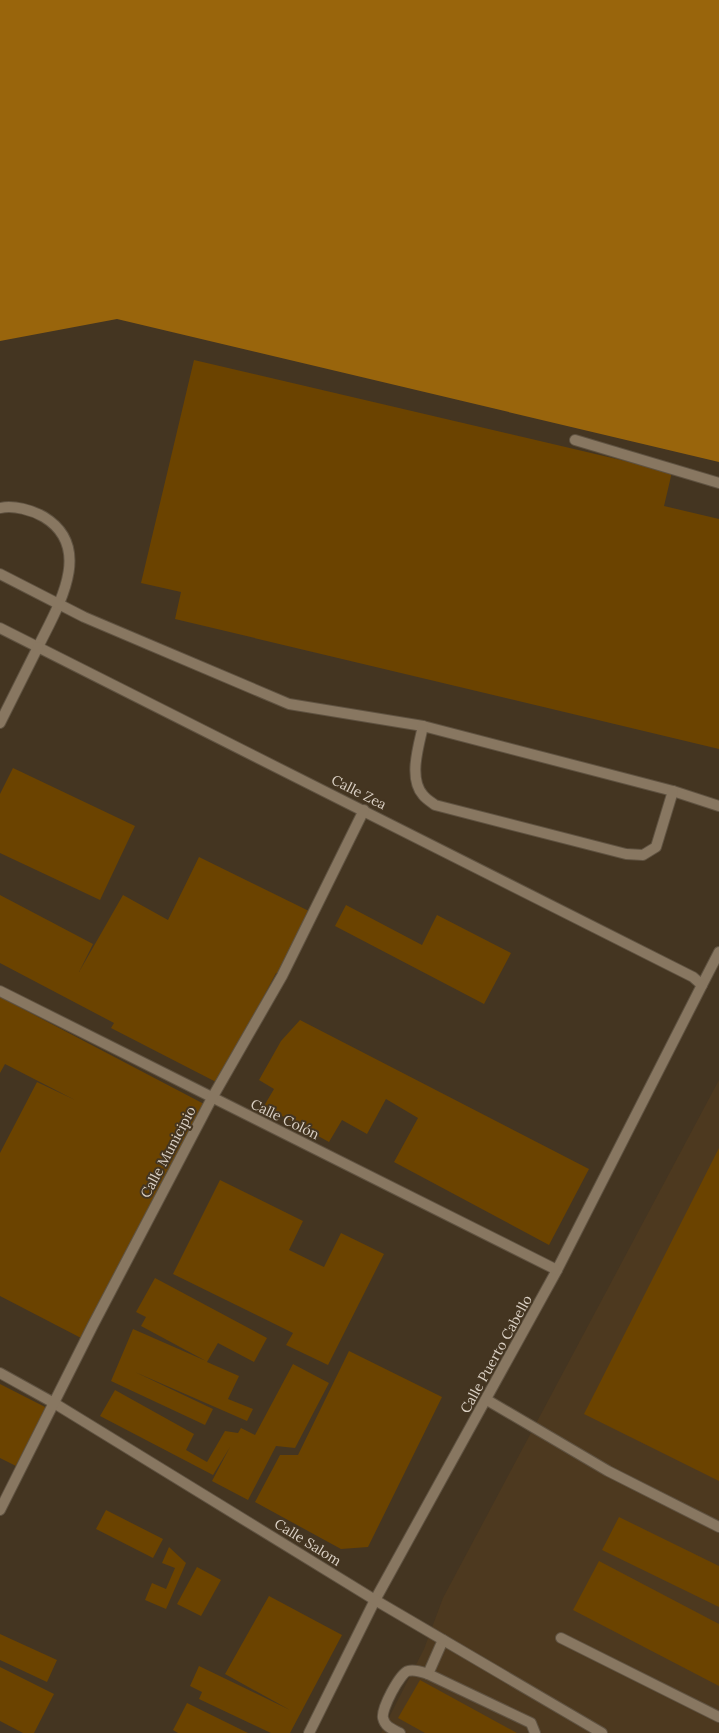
<svg xmlns="http://www.w3.org/2000/svg" width="719" height="1733" font-family="Lora,serif">
	<style>
		.built { fill: #4d391f }
		.water { fill: #99650c }
		.building { fill: #6b4300 }
		.lines { fill: none; stroke-linecap: round; stroke-linejoin: round }
		.service-casing { stroke: #5f5241; stroke-width: 12 }
		.minor-casing { stroke: #5f5241; stroke-width: 12 }
		.service { stroke: #887761; stroke-width: 10 }
		.minor { stroke: #887761; stroke-width: 10 }
		.labels { text-anchor: middle; dominant-baseline: central; stroke-width: 4; stroke-linejoin: round; paint-order: stroke }
		.street-label { font-size: 14px; fill: #dbd1c5; stroke: #443521 }
	</style>
	<rect width="100%" height="100%" fill="#443521"/>
	<path class="built" d="M719,1080V1733H381L424,1649L443,1598Z"/>
	<path class="water" d="M0,0H719V462L117,319L0,341Z"/>
	<g class="building">
		<path d="M194,360L672,472L664,506L719,519V749L175,619L181,592L141,583Z"/>
		<path d="M13,768L135,826L100,900L0,853V794Z"/>
		<path d="M199,857L313,913L282,976L276,973L218,1083L111,1028L114,1023L0,963V895L93,944L79,972L123,895L168,920Z"/>
		<path d="M346,905L422,945L437,915L511,953L484,1004L335,926Z"/>
		<path d="M0,997L204,1104L81,1338L0,1296V1153L37,1082L75,1100L5,1064L0,1073Z"/>
		<path d="M300,1020L589,1169L549,1245L394,1162L418,1118L386,1099L367,1134L342,1120L329,1142L264,1106L274,1089L259,1080L281,1041Z"/>
		<path d="M719,1148V1481L584,1414Z"/>
		<path d="M220,1180L303,1221L289,1250L324,1267L341,1233L384,1254L328,1365L286,1345L293,1333L173,1274Z"/>
		<path d="M155,1278L267,1338L254,1362L218,1343L207,1362L239,1376L228,1399L253,1409L247,1421L135,1372L213,1409L205,1425L111,1381L133,1329L206,1361L141,1326L146,1317L136,1312Z"/>
		<path d="M349,1351L442,1397L368,1547L341,1549L255,1502L280,1455H298Z"/>
		<path d="M293,1364L329,1383L295,1448L276,1446L248,1500L212,1481L230,1447L213,1475L100,1416L115,1390L194,1434L186,1450L207,1462L225,1431L238,1433L241,1428L255,1435Z"/>
		<path d="M0,1384L47,1408L16,1466L0,1458Z"/>
		<path d="M106,1510L163,1539L153,1558L96,1529Z"/>
		<path d="M619,1517L719,1566V1607L602,1550Z"/>
		<path d="M169,1547L186,1563L166,1609L145,1600L152,1583L166,1589L175,1568L162,1563Z"/>
		<path d="M599,1561L719,1624V1686L573,1610Z"/>
		<path d="M197,1567L221,1580L201,1616L177,1604Z"/>
		<path d="M269,1596L342,1635L290,1733H271L199,1699L202,1692L190,1686L199,1666L290,1710L225,1674Z"/>
		<path d="M0,1634L57,1660L47,1682L0,1660Z"/>
		<path d="M0,1667L54,1694L34,1733H23L0,1721Z"/>
		<path d="M420,1680L517,1733H425L398,1718Z"/>
		<path d="M187,1703L248,1733H178L173,1730Z"/>
	</g>
	<g class="lines">
		<g class="service-casing">
			<g id="service">
				<path d="M575,440L719,483"/>
				<path d="M0,508C14,505 32,510 44,517C95,548 57,608 38,647"/>
				<path d="M0,574L84,617L289,704L423,726L673,791L719,806"/>
				<path d="M423,726C419,745 408,778 423,795C426,799 431,802 435,805L626,854L643,855L656,847L673,791"/>
				<path d="M702,985L719,952"/>
				<path d="M487,1400L608,1471L719,1527"/>
				<path d="M561,1638L719,1717"/>
				<path d="M443,1640L428,1674L531,1723L535,1733"/>
				<path d="M400,1733C392,1729 385,1727 383,1718C381,1709 400,1673 408,1671C415,1669 422,1672 428,1674"/>
			</g>
		</g>
		<g class="minor-casing">
			<g id="minor">
				<path d="M0,628L693,977L702,985L557,1270L375,1600L309,1733"/>
				<path d="M0,723L38,647"/>
				<path d="M0,991L557,1270"/>
				<path d="M0,1373L54,1403L375,1600L602,1733"/>
				<path d="M0,1510L93,1325L212,1098L282,976L364,810"/>
			</g>
		</g>
		<use href="#service" class="service"/>
		<use href="#minor" class="minor"/>
	</g>
	<g class="labels">
		<g class="street-label">
			<text transform="translate(359 792) rotate(27)">Calle Zea</text>
			<text transform="translate(285 1119) rotate(26)">Calle Colón</text>
			<text transform="translate(168 1152) rotate(-62)">Calle Municipio</text>
			<text transform="translate(496 1354) rotate(-61)">Calle Puerto Cabello</text>
			<text transform="translate(308 1542) rotate(32)">Calle Salom</text>
		</g>
	</g>
</svg>
